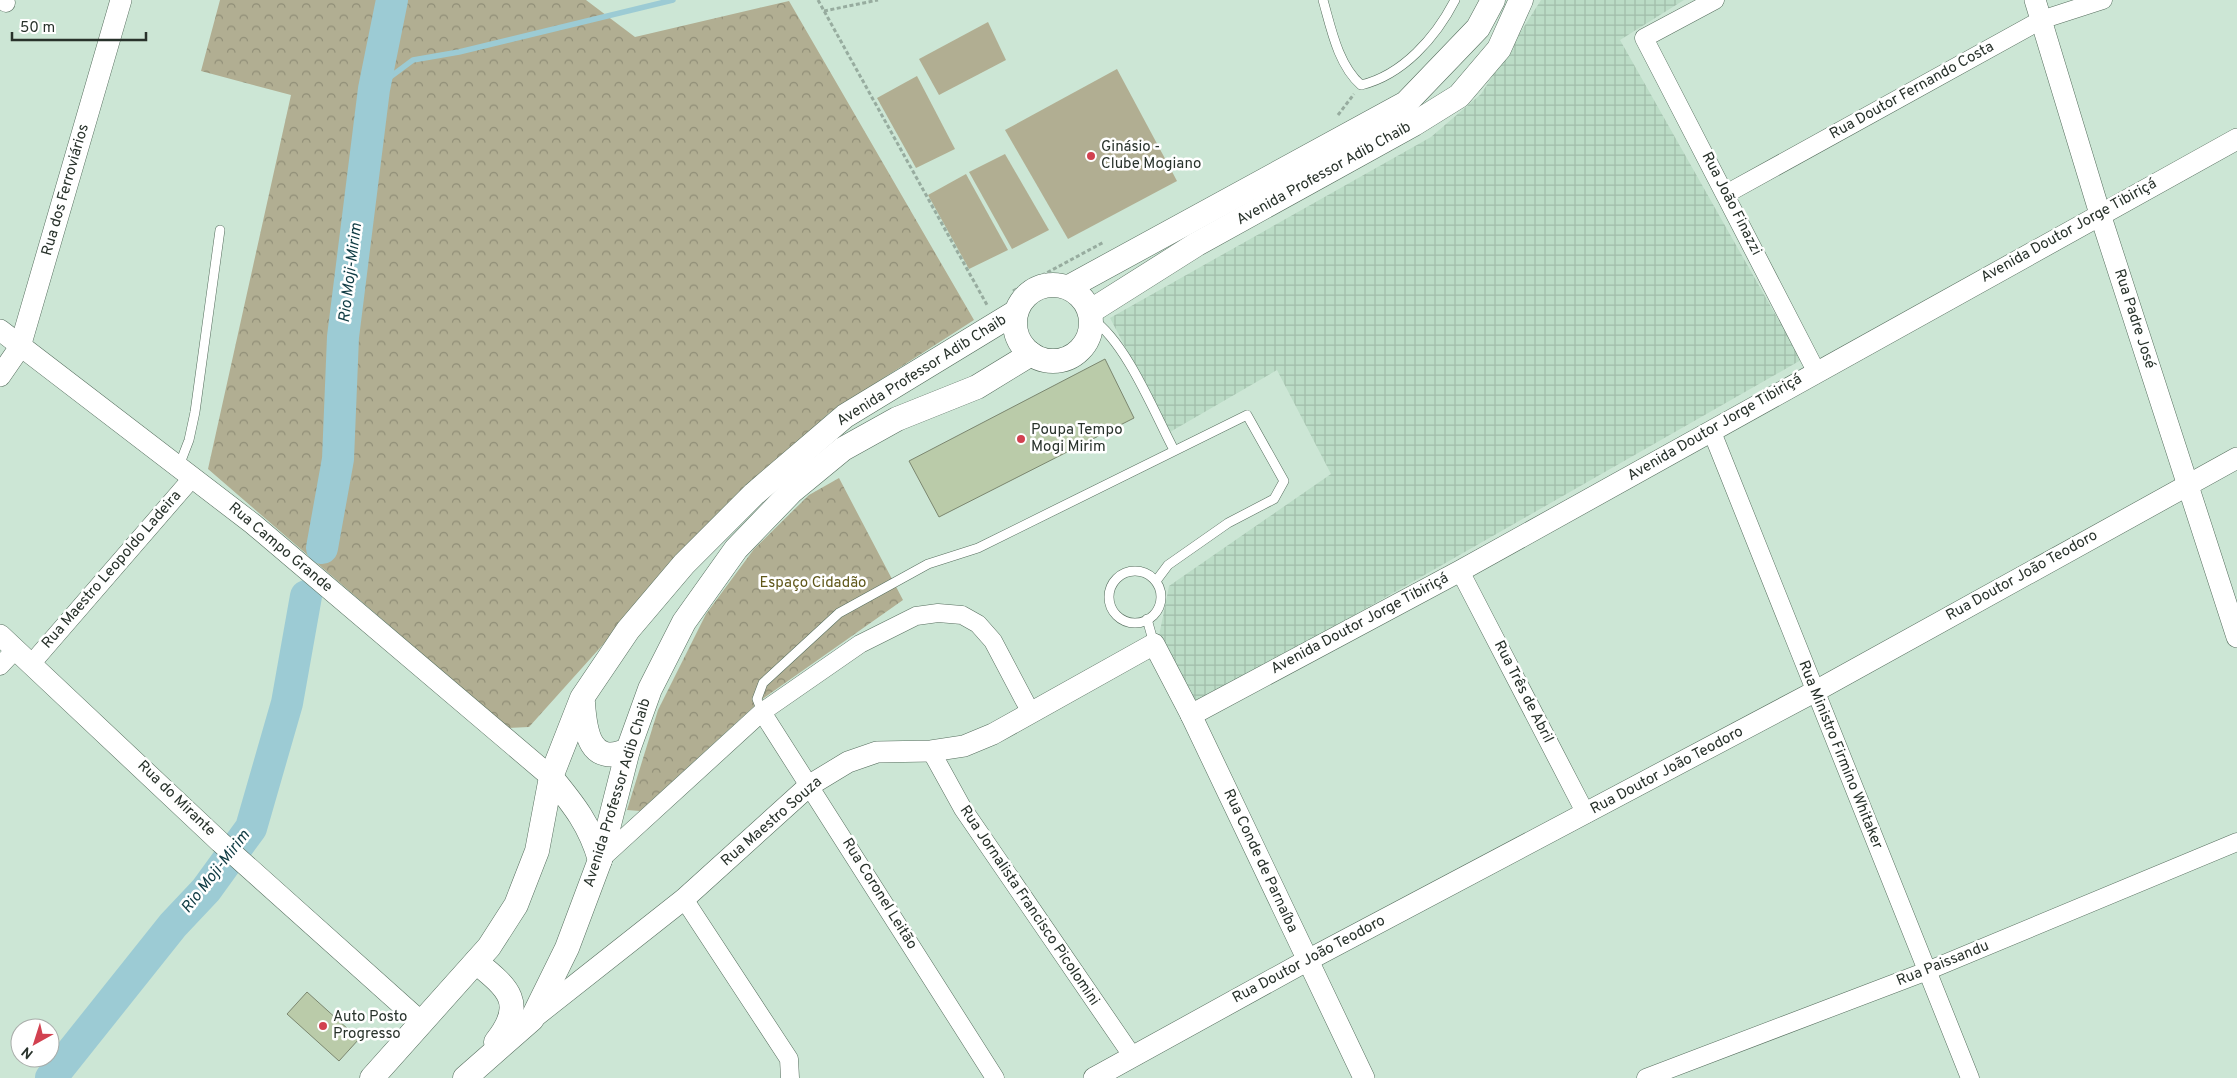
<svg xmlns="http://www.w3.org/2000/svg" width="2237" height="1078" font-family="Overpass,sans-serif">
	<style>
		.industrial { fill: url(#industrial-grid) }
		.grass { fill: #b1ae92 }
		.forest { fill: url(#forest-crowns) }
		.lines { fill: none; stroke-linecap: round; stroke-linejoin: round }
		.stream { stroke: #9ccbd4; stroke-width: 5.5 }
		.river { stroke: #9ccbd4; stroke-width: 32 }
		.building { fill: #bacba9; stroke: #7b866f }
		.service-casing { stroke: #566e5e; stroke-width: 10 }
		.minor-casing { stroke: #566e5e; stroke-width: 19 }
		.tertiary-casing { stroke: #566e5e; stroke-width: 22 }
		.secondary-casing { stroke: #566e5e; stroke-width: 25 }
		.path { stroke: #97ac9f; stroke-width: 3; stroke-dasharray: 4 2.5; stroke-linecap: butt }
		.service { stroke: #fff; stroke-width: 9 }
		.minor { stroke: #fff; stroke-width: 18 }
		.tertiary { stroke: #fff; stroke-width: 21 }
		.secondary { stroke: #fff; stroke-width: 24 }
		.poi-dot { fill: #d24150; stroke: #fff; stroke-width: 2 }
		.labels { text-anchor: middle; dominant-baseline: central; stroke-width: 5; stroke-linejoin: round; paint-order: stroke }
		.street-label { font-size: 15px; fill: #28322b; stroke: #fff }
		.poi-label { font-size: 15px; fill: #28322b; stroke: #fff; text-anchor: start }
		.park-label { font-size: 15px; fill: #5f5719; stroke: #fff }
		.water-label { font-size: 16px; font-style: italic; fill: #0e3a42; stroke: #fff }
	</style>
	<defs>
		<pattern id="industrial-grid" width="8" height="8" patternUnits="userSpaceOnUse" patternTransform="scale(1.25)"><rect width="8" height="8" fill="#bbdcc6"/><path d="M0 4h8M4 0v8" fill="none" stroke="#a1bdaa"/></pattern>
		<pattern id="forest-crowns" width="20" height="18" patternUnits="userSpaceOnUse" patternTransform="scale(1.25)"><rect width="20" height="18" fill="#b1ae92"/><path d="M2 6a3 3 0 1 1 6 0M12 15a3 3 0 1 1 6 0" fill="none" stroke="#908e77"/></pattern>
	</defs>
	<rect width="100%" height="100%" fill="#cce6d5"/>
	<path class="industrial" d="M1541,0H1684L1620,40L1801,360L1195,706L1159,636L1169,586L1331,474L1277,370L1170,432L1110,318L1431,137L1481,94Z"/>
	<g class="grass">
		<path d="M988,22L1006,60L939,95L919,59Z"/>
		<path d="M1117,69L1177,181L1068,239L1005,130Z"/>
		<path d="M917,76L955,149L916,168L877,98Z"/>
		<path d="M1005,154L1049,230L1012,249L969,172Z"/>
		<path d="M966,174L1008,250L969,269L928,195Z"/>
	</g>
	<g class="forest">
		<path d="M220,0H586L635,37L789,1L974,320L829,413L704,532L529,727L508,728L208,469L291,95L201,71Z"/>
		<path d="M839,478L903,600L761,700L640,811L627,810L658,710L706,614L754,549L809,495Z"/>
	</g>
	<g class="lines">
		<path class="stream" d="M374,89L413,60L459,52L673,0"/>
		<g class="river">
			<path d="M322,548L338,459L343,337L374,89L392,0"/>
			<path d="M51,1078L173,925L206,890L251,828L287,703L306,596"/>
		</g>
	</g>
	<g class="building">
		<path d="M1105,359L1134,418L939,517L909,461Z"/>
		<path d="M307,992L359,1039L339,1061L287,1014Z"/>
	</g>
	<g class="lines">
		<g class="service-casing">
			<g id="service">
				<path d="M1323,0C1331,28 1338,65 1361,85C1403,75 1436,37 1455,0"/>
				<path d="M1092,319C1126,342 1154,412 1174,450"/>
				<path d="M179,466L189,440L195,412L220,230"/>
				<circle cx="1135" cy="597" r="26"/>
				<path d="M1147,619L1154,644"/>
				<path d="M762,712L757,699L763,683L839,613L928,564L978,548L1247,415L1284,481L1274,499L1228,523L1168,565L1156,581"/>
			</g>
		</g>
		<g class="minor-casing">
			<g id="minor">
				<path d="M3,0L6,3"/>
				<path d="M1715,0L1644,38L1816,371"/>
				<path d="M1726,194L2041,20L2103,0"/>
				<path d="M1712,432L1970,1078"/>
				<path d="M1460,571L1586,814"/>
				<path d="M32,663L193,477"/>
				<path d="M0,666L16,649"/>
				<path d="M762,712L995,1078"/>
				<path d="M931,751L963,809L1133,1057"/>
				<path d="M600,860L762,712L860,644L916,616L938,613L962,615L978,624L993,641L1031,713"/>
				<path d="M684,899L789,1059L790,1078"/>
				<path d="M1646,1078L1927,971L2237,842"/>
			</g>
		</g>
		<g class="tertiary-casing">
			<g id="tertiary">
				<path d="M2035,0L2100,214L2237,637"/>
				<path d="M0,330L253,524L551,777"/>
				<path d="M0,376L20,347L121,0"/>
				<path d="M0,635L220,842L421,1022"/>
				<path d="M1191,715L1460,571L2237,139"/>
				<path d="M532,1019L684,899L810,785L848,762L877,752L931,751L964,746L993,734L1154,644L1191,715L1364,1078"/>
				<path d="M1094,1078L1308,960L1814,692L2237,458"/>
			</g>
		</g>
		<g class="secondary-casing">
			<g id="secondary">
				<circle cx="1053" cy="323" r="38"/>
				<path d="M1069,287L1406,103L1478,28L1493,0"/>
				<path d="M1091,311L1197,244L1414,124L1459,96L1499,49L1521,0"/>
				<path d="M583,703C585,732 590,767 628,750"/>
				<path d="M551,777C574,805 590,825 600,860"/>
				<path d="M476,962C508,988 527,1003 496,1042"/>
				<path d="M372,1078L489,947L516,905L537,851L551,777L582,698L628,630L684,564L754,494L845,416L1016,312"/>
				<path d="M465,1078L532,1019L567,948L600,860L628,750L650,689L684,622L736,549L792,491L843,449L897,419L977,387L1031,354"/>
			</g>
		</g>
		<g class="path">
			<path d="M818,0L987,305"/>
			<path d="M824,11L878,0"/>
			<path d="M1338,115L1354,94"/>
			<path d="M1013,291L1104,242"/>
		</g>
		<use href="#service" class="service"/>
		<use href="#minor" class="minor"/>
		<use href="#tertiary" class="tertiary"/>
		<use href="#secondary" class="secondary"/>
	</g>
	<g class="poi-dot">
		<circle cx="1091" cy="156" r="5"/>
		<circle cx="1021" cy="439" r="5"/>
		<circle cx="323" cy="1026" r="5"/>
	</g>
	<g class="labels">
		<g class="street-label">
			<text transform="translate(1912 91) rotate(-29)">Rua Doutor Fernando Costa</text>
			<text transform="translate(1324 174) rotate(-29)">Avenida Professor Adib Chaib</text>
			<text transform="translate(66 190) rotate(-74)">Rua dos Ferroviários</text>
			<text transform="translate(1731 204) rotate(63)">Rua João Finazzi</text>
			<text transform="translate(2069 231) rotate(-29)">Avenida Doutor Jorge Tibiriçá</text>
			<text transform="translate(2134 319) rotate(72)">Rua Padre José</text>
			<text transform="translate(922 371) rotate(-32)">Avenida Professor Adib Chaib</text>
			<text transform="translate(1715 428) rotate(-30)">Avenida Doutor Jorge Tibiriçá</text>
			<text transform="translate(280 548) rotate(40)">Rua Campo Grande</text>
			<text transform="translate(112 570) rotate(-49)">Rua Maestro Leopoldo Ladeira</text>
			<text transform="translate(2022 576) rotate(-29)">Rua Doutor João Teodoro</text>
			<text transform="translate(1360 624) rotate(-28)">Avenida Doutor Jorge Tibiriçá</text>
			<text transform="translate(1523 692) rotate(63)">Rua Três de Abril</text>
			<text transform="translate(1840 755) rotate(68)">Rua Ministro Firmino Whitaker</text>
			<text transform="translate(1667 771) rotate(-28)">Rua Doutor João Teodoro</text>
			<text transform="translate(618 793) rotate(-73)">Avenida Professor Adib Chaib</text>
			<text transform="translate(176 799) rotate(44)">Rua do Mirante</text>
			<text transform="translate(772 822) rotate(-41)">Rua Maestro Souza</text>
			<text transform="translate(1260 861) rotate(65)">Rua Conde de Parnaíba</text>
			<text transform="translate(879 894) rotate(58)">Rua Coronel Leitão</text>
			<text transform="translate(1029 906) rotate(56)">Rua Jornalista Francisco Picolomini</text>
			<text transform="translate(1309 960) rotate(-28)">Rua Doutor João Teodoro</text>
			<text transform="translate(1943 964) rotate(-22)">Rua Paissandu</text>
		</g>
		<g class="poi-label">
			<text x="1101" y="147">Ginásio -<tspan x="1101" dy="17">Clube Mogiano</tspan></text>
			<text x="1031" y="430">Poupa Tempo<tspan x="1031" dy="17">Mogi Mirim</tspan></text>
			<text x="333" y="1017">Auto Posto<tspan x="333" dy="17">Progresso</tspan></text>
		</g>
		<g class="park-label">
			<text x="813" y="583">Espaço Cidadão</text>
		</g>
		<g class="water-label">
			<text transform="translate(351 273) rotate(-83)">Rio Moji-Mirim</text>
			<text transform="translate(216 872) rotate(-52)">Rio Moji-Mirim</text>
		</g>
	</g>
	<g transform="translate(35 1043) rotate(219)"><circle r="24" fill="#ffffff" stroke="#a9adaa"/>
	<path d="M0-4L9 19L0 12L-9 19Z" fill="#d24150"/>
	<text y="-8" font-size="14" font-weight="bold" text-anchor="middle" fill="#28322b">N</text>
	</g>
	<path d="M12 32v8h134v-8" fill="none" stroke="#28322b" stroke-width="2.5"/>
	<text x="20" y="32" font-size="15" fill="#28322b" stroke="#ffffff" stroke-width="4" paint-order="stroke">50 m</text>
</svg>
